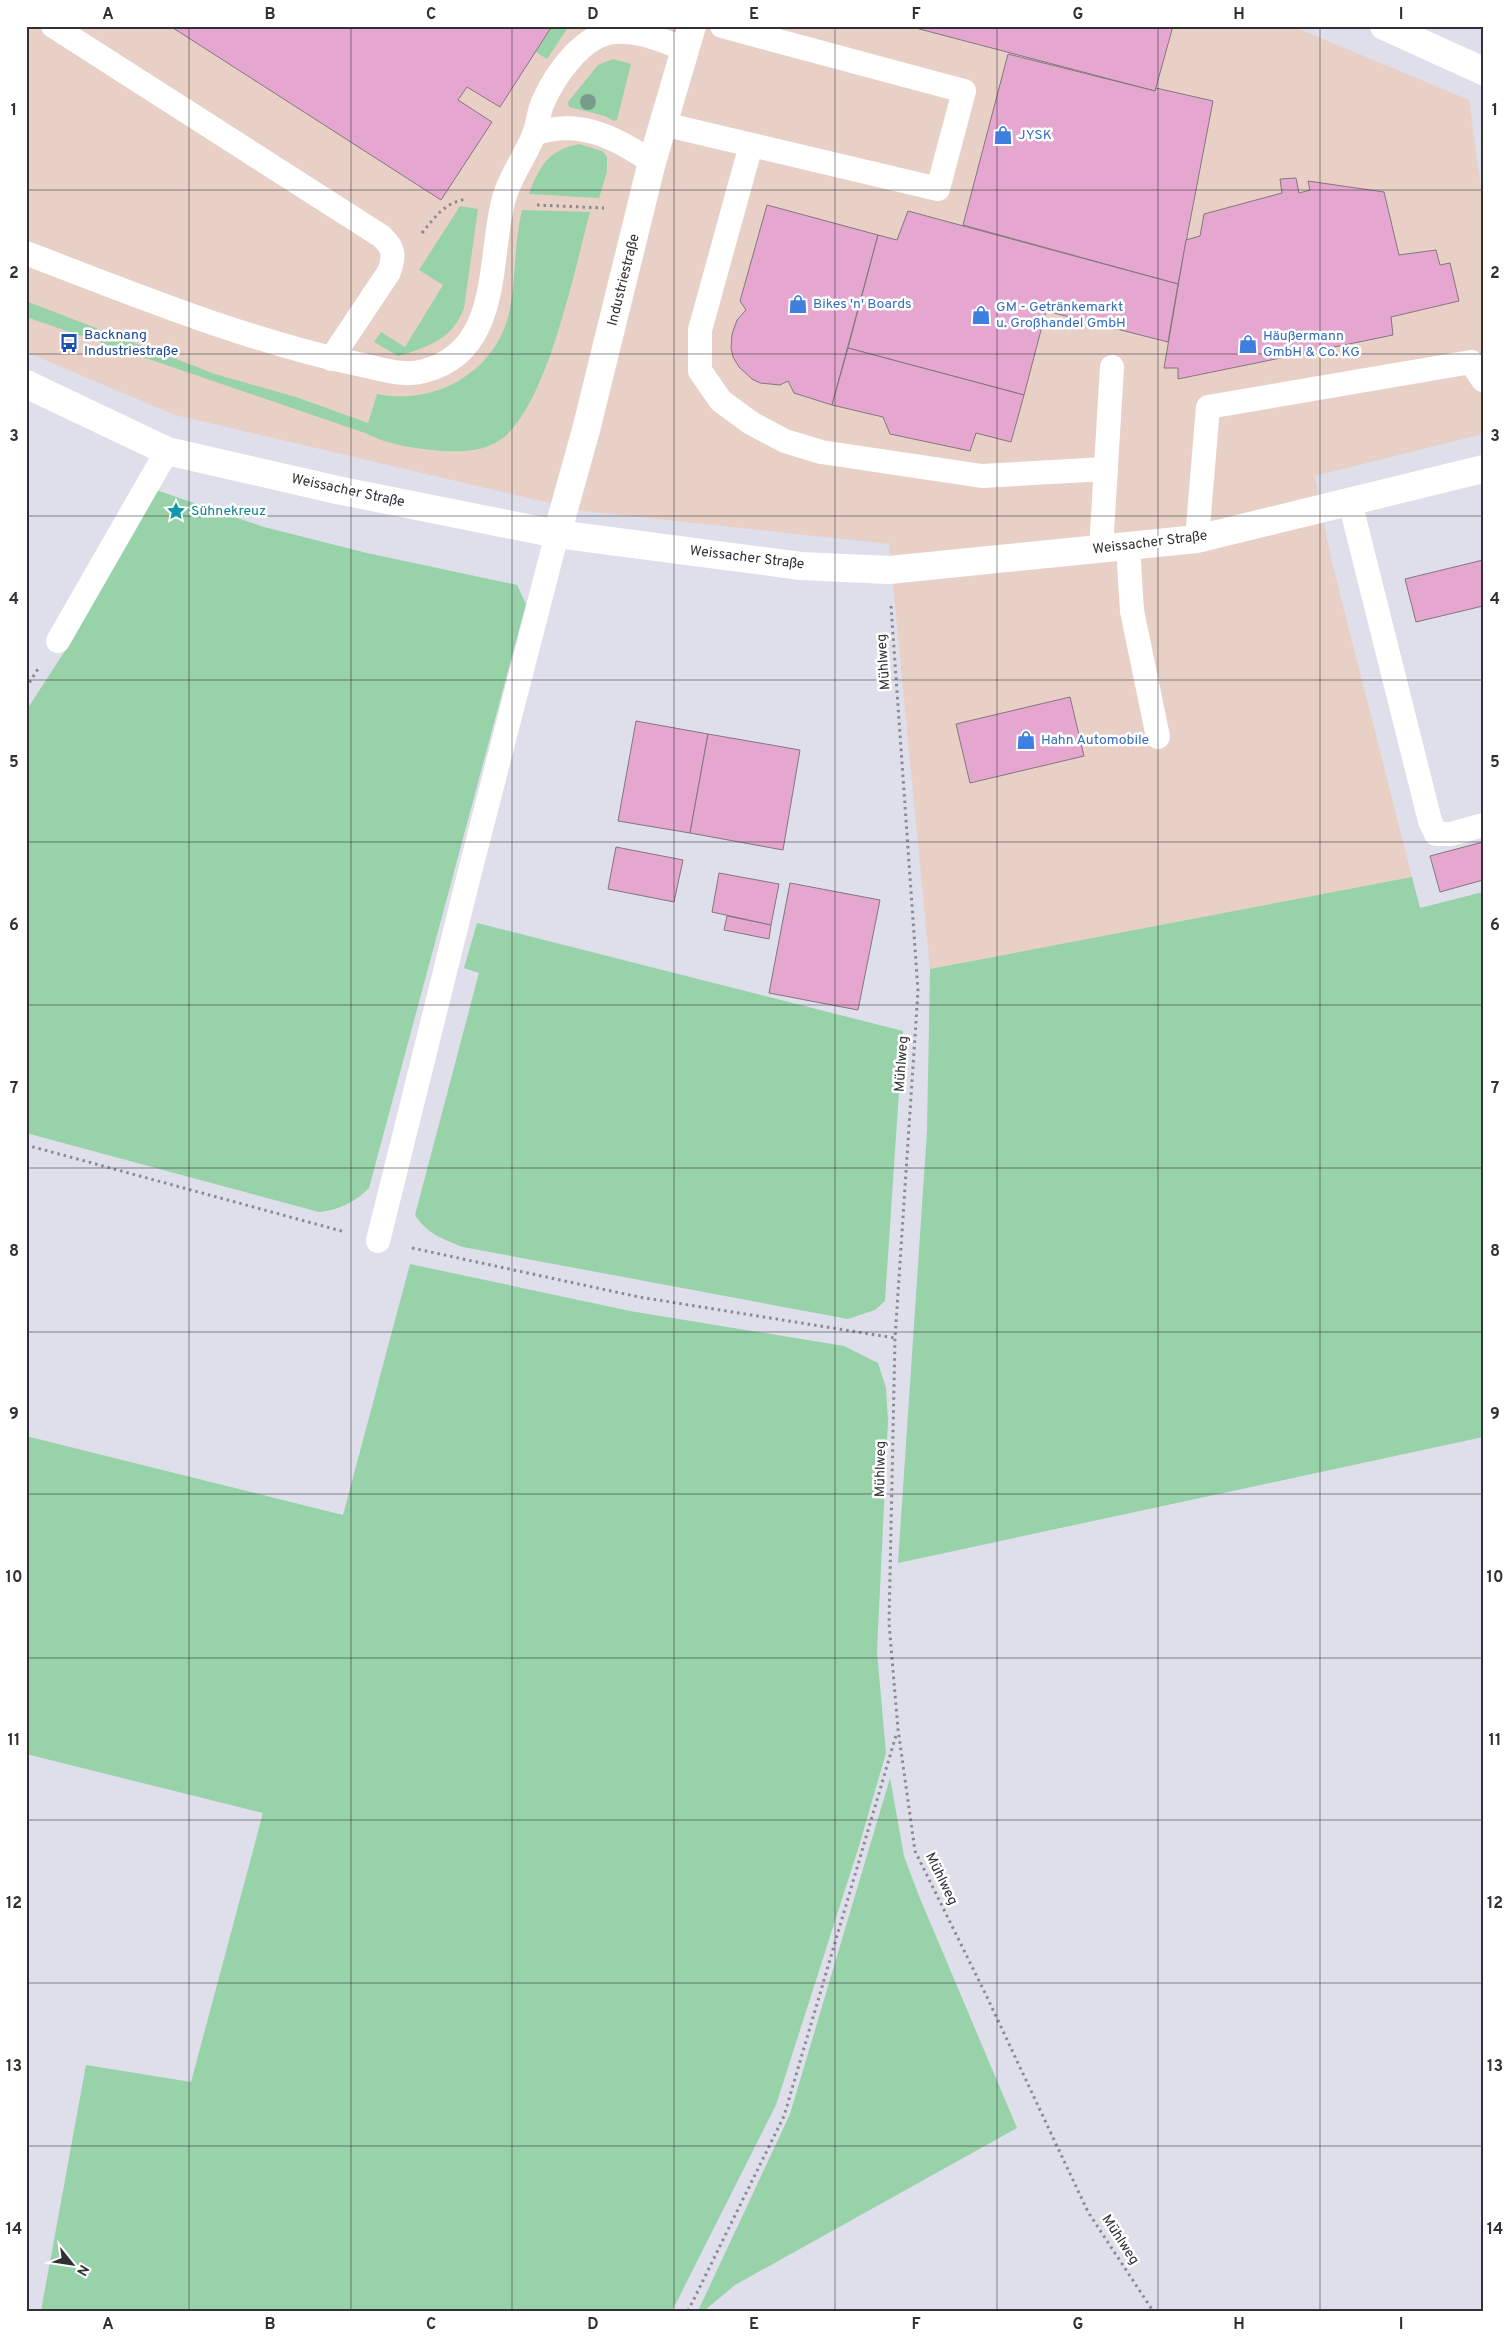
<svg xmlns="http://www.w3.org/2000/svg" width="1509" height="2337" font-family="Overpass,sans-serif">
	<style>
		.commercial { fill: #e9d0c7 }
		.green { fill: #98d2a8 }
		.building { fill: #e5a7d0; stroke: #82777e }
		.lines { fill: none; stroke-linecap: round; stroke-linejoin: round }
		.path { stroke: #8a8a93; stroke-width: 3; stroke-dasharray: 2.5 4; stroke-linecap: butt }
		.service { stroke: #fff; stroke-width: 24 }
		.minor { stroke: #fff; stroke-width: 28 }
		.tertiary { stroke: #fff; stroke-width: 28 }
		.tree { fill: #779c8b }
		.grid { fill: none; stroke: #303035; stroke-width: 1; stroke-opacity: 0.55 }
		.labels { text-anchor: middle; dominant-baseline: central; stroke-width: 5; stroke-linejoin: round; paint-order: stroke }
		.shop-label { font-size: 14px; fill: #366cbe; stroke: #fff; text-anchor: start }
		.street-label { font-size: 14px; fill: #303035; stroke: #fff }
		.transit-label { font-size: 14px; fill: #164399; stroke: #fff; text-anchor: start }
		.culture-label { font-size: 14px; fill: #0d838f; stroke: #fff; text-anchor: start }
		.neatline { fill: none; stroke: #303035; stroke-width: 2 }
		.grid-label { font-size: 16px; text-anchor: middle; font-weight: bold; fill: #303035 }
	</style>
	<rect width="100%" height="100%" fill="#dedfeb"/>
	<path class="commercial" d="M26,26H1292L1469,100L1483,202V434L1315,476L1331,558L1412,877L930,969L889,544L583,511L175,415L26,352Z"/>
	<g class="green">
		<path d="M552,26H569L547,59L536,52Z"/>
		<path d="M613,59L631,64L617,120L614,121L605,116L569,107L568,102L598,65Z"/>
		<path d="M579,144L602,151L607,157V172L599,198L529,194C539,166 549,150 579,144Z"/>
		<path d="M460,206L478,209L464,308C453,339 428,347 398,356L374,342L381,332L405,347L443,285L419,270Z"/>
		<path d="M522,210L590,212C575,268 548,401 504,437C484,454 455,452 431,450C407,447 387,444 365,433L26,317V301L215,374L296,397L368,423L377,394C436,406 498,371 510,309C516,276 514,243 522,210Z"/>
		<path d="M153,489L264,527L367,553L517,585L526,604L369,1188C355,1202 339,1210 319,1212L26,1133V711L68,646Z"/>
		<path d="M1412,877L1420,908L1483,892V1437L898,1563L927,1131L930,969Z"/>
		<path d="M477,923L903,1031L885,1301L875,1310L848,1319L463,1247C444,1240 426,1233 415,1215L479,973L464,968Z"/>
		<path d="M410,1264L630,1311L844,1346L878,1363L886,1388L888,1421L877,1652L886,1753L859,1846L776,2105L672,2311H41L86,2065L191,2082L263,1813L26,1754V1436L343,1515Z"/>
		<path d="M890,1778L904,1856L919,1896L1017,2128L735,2285L704,2311H698L790,2114Z"/>
	</g>
	<g class="building">
		<path d="M170,26H552L500,107L467,87L458,100L492,122L441,200Z"/>
		<path d="M908,26H1173L1155,91Z"/>
		<path d="M1008,54L1155,91L1156,88L1213,101L1178,284L963,225Z"/>
		<path d="M1296,178L1299,193L1310,190L1308,181L1384,192L1399,255L1436,250L1440,265L1450,263L1459,301L1391,317L1393,335L1178,379V368H1164L1186,240L1200,236L1204,214L1282,193L1280,179Z"/>
		<path d="M767,205L878,235L832,405L794,393L788,381L780,385L760,383L752,379L739,367L733,357L731,348L732,334L737,320L746,310L740,301Z"/>
		<path d="M908,211L1178,284L1168,342L1046,311L1024,395L848,348L878,235L897,240Z"/>
		<path d="M848,348L1024,395L1011,442L976,433L970,451L890,434L883,417L832,405Z"/>
		<path d="M1483,560V606L1416,622L1405,579Z"/>
		<path d="M1070,697L1084,756L970,783L956,724Z"/>
		<path d="M636,721L708,734L690,833L618,821Z"/>
		<path d="M708,734L800,750L783,850L690,833Z"/>
		<path d="M1483,842V880L1440,892L1430,856Z"/>
		<path d="M616,847L683,860L674,902L608,889Z"/>
		<path d="M719,873L779,884L771,925L712,912Z"/>
		<path d="M790,883L880,900L858,1010L769,993Z"/>
		<path d="M727,916L771,925L769,939L724,930Z"/>
	</g>
	<g class="lines">
		<g class="path">
			<path d="M537,205L604,208"/>
			<path d="M422,233C435,217 445,202 467,199"/>
			<path d="M891,606L918,991L895,1338L889,1623L898,1729L915,1851L986,1995L1088,2212L1153,2311"/>
			<path d="M26,688L38,669"/>
			<path d="M26,1145L345,1232"/>
			<path d="M412,1248L639,1297L895,1338"/>
			<path d="M688,2311L784,2116L897,1732"/>
		</g>
		<g class="service">
			<path d="M53,26L381,236C394,248 395,255 389,272L331,359"/>
			<path d="M663,124L938,189L964,91L722,26"/>
			<path d="M534,134C578,118 615,137 652,162"/>
			<path d="M751,145L700,330V371L721,401L751,423L785,441L821,452L982,476L1106,469"/>
			<path d="M26,253C133,294 250,342 362,365C382,369 404,377 424,371C501,351 488,263 503,202C509,177 526,156 535,132C538,122 539,111 543,102C555,75 583,34 615,32C640,30 663,41 685,49"/>
			<path d="M1350,502L1430,821L1436,834H1451L1483,825"/>
			<path d="M1197,539L1208,407L1471,362L1483,380"/>
			<path d="M1128,546L1132,611L1158,737"/>
			<path d="M1101,549L1112,367"/>
			<path d="M58,641L167,451"/>
			<path d="M378,1241L467,883L557,534"/>
		</g>
		<g class="minor">
			<path d="M1384,26L1483,71"/>
			<path d="M557,534L586,430L652,162L692,26"/>
		</g>
		<path class="tertiary" d="M26,384L167,451L337,490L557,534L801,566L889,570L1197,539L1483,469"/>
	</g>
	<circle class="tree" cx="588" cy="102" r="8"/>
	<path class="grid" d="M189,26V2311M351,26V2311M512,26V2311M674,26V2311M835,26V2311M997,26V2311M1158,26V2311M1320,26V2311M26,190H1483M26,354H1483M26,516H1483M26,680H1483M26,842H1483M26,1005H1483M26,1168H1483M26,1332H1483M26,1494H1483M26,1658H1483M26,1820H1483M26,1983H1483M26,2146H1483"/>
	<defs>
		<g id="shop-bare" transform="scale(1.5)"><path d="M-5-2.5h2.3a2.7 3.5 0 0 1 5.4 0H5L5.5 6h-11ZM-1.5-2.5h3a1.5 2.3 0 0 0-3 0Z" fill="#3f7fe0" stroke="#fff" stroke-width="2.5" paint-order="stroke"/></g>
		<g id="bus-bare" transform="scale(1.5)"><path d="M-5-6H5V4H4V6H2V4H-2V6H-4V4H-5ZM-3.5-4V0h7V-4ZM-3.5 1.2v1.5H-2V1.2ZM2 1.2v1.5H3.5V1.2Z" fill="#1a4fb4" stroke="#fff" stroke-width="2.5" paint-order="stroke"/></g>
		<g id="sight-bare" transform="scale(1.5)"><path d="M0-6L1.8-2.2L6-1.7L2.9 1.2L3.7 5.4L0 3.3L-3.7 5.4L-2.9 1.2L-6-1.7L-1.8-2.2Z" fill="#0f9aa8" stroke="#fff" stroke-width="2.5" paint-order="stroke"/></g>
	</defs>
	<g fill-rule="evenodd">
		<use href="#shop-bare" x="1003" y="135"/>
		<use href="#shop-bare" x="798" y="304"/>
		<use href="#shop-bare" x="981" y="315"/>
		<use href="#bus-bare" x="69" y="343"/>
		<use href="#shop-bare" x="1248" y="344"/>
		<use href="#sight-bare" x="176" y="511"/>
		<use href="#shop-bare" x="1026" y="740"/>
	</g>
	<g class="labels">
		<g class="shop-label">
			<text x="1018" y="135">JYSK</text>
			<text x="813" y="304">Bikes 'n' Boards</text>
			<text x="996" y="307">GM - Getränkemarkt<tspan x="996" dy="16">u. Großhandel GmbH</tspan></text>
			<text x="1263" y="336">Häußermann<tspan x="1263" dy="16">GmbH &amp; Co. KG</tspan></text>
			<text x="1041" y="740">Hahn Automobile</text>
		</g>
		<g class="street-label">
			<text transform="translate(624 280) rotate(-76)">Industriestraße</text>
			<text transform="translate(348 491) rotate(12)">Weissacher Straße</text>
			<text transform="translate(1150 543) rotate(-7)">Weissacher Straße</text>
			<text transform="translate(747 558) rotate(7)">Weissacher Straße</text>
			<text transform="translate(884 662) rotate(-94)">Mühlweg</text>
			<text transform="translate(902 1064) rotate(-86)">Mühlweg</text>
			<text transform="translate(881 1469) rotate(-89)">Mühlweg</text>
			<text transform="translate(941 1879) rotate(64)">Mühlweg</text>
			<text transform="translate(1120 2240) rotate(57)">Mühlweg</text>
		</g>
		<g class="transit-label">
			<text x="84" y="335">Backnang<tspan x="84" dy="16">Industriestraße</tspan></text>
		</g>
		<g class="culture-label">
			<text x="191" y="511">Sühnekreuz</text>
		</g>
	</g>
	<rect width="1509" height="2337" fill="none" stroke="#ffffff" stroke-width="55"/>
	<g transform="translate(72 2264) rotate(120)" stroke="#ffffff" stroke-width="4" paint-order="stroke">
	<path d="M0-4L9 19L0 12L-9 19Z" fill="#303035"/>
	<text y="-8" font-size="14" font-weight="bold" text-anchor="middle" fill="#303035">N</text>
	</g>
	<rect x="28" y="28" width="1454" height="2282" class="neatline"/>
	<g class="grid-label">
		<text x="108" y="19">A</text>
		<text x="270" y="19">B</text>
		<text x="431" y="19">C</text>
		<text x="593" y="19">D</text>
		<text x="754" y="19">E</text>
		<text x="916" y="19">F</text>
		<text x="1078" y="19">G</text>
		<text x="1239" y="19">H</text>
		<text x="1401" y="19">I</text>
		<text x="14" y="115">1</text>
		<text x="1495" y="115">1</text>
		<text x="14" y="278">2</text>
		<text x="1495" y="278">2</text>
		<text x="14" y="441">3</text>
		<text x="1495" y="441">3</text>
		<text x="14" y="604">4</text>
		<text x="1495" y="604">4</text>
		<text x="14" y="767">5</text>
		<text x="1495" y="767">5</text>
		<text x="14" y="930">6</text>
		<text x="1495" y="930">6</text>
		<text x="14" y="1093">7</text>
		<text x="1495" y="1093">7</text>
		<text x="14" y="1256">8</text>
		<text x="1495" y="1256">8</text>
		<text x="14" y="1419">9</text>
		<text x="1495" y="1419">9</text>
		<text x="14" y="1582">10</text>
		<text x="1495" y="1582">10</text>
		<text x="14" y="1745">11</text>
		<text x="1495" y="1745">11</text>
		<text x="14" y="1908">12</text>
		<text x="1495" y="1908">12</text>
		<text x="14" y="2071">13</text>
		<text x="1495" y="2071">13</text>
		<text x="14" y="2234">14</text>
		<text x="1495" y="2234">14</text>
		<text x="108" y="2329">A</text>
		<text x="270" y="2329">B</text>
		<text x="431" y="2329">C</text>
		<text x="593" y="2329">D</text>
		<text x="754" y="2329">E</text>
		<text x="916" y="2329">F</text>
		<text x="1078" y="2329">G</text>
		<text x="1239" y="2329">H</text>
		<text x="1401" y="2329">I</text>
	</g>
</svg>
